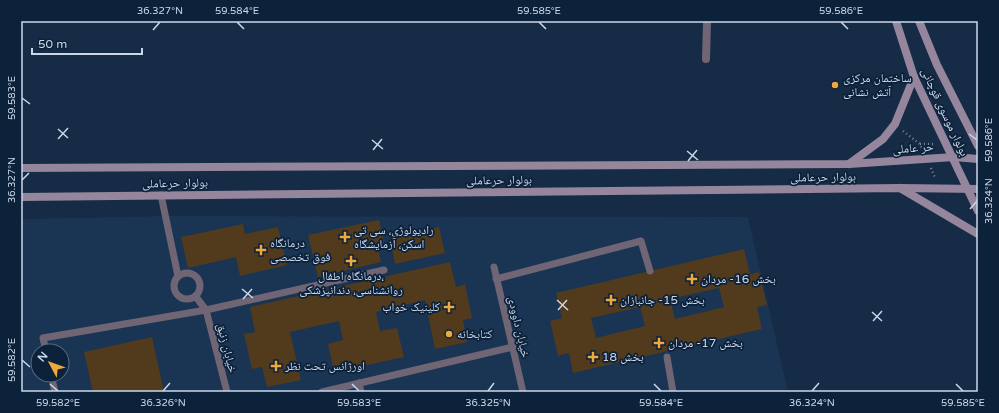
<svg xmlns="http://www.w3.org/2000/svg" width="999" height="413" font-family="'Varela Round','Noto Naskh Arabic',sans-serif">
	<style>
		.built { fill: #1a3453; fill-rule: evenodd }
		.building { fill: #513b1c; fill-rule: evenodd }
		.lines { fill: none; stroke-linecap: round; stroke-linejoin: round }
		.path { stroke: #738499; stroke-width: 2.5; stroke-dasharray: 1 3; stroke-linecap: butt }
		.lane { stroke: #6f6574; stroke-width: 7 }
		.street { stroke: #6f6574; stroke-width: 8 }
		.secondary { stroke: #95869d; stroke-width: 8 }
		.ticks { fill: none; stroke: #cad7e8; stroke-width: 1.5 }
		.poi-dot { fill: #eea83c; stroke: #0c213a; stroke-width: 1.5 }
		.labels { text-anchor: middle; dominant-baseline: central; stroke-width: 3.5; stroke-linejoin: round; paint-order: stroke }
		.poi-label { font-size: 12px; fill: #cad7e8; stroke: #0c213a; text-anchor: start }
		.street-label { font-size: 12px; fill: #cad7e8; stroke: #0c213a }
		.neatline { fill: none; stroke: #cad7e8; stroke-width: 1.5 }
		.ticks-label { font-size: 10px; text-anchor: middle; fill: #cad7e8 }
	</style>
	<rect width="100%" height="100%" fill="#162b45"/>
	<path class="built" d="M165,216L748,217L788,392H21V219ZM38,351H62V375H38Z"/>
	<g class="building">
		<path d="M379,220L384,243L377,245L381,262L318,277L308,235Z"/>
		<path d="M243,224L245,234L278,227L287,265L240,276L236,257L188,268L181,237Z"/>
		<path d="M439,227L445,253L395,264L390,238Z"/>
		<path d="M744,249L750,274L759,272L767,305L757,307L762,329L573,373L569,353L558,356L550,321L562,318L556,293ZM719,288L724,307L675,319L670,299ZM640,307L645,326L596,338L591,318Z"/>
		<path d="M450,262L456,287L465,284L472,318L463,320L467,342L435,349L425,300L376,312L380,331L397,328L404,357L334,372L328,344L343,340L339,321L290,332L301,380L267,387L262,367L252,369L244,334L255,332L250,307Z"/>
		<path d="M152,337L164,392H93L84,352Z"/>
	</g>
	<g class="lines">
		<g class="path">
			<path d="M903,131L920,144L922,149"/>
			<path d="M920,144H934"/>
			<path d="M931,168L935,178"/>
		</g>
		<g class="lane">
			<path d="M161,195L178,276"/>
			<path d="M494,267L523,392"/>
			<circle cx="187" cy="286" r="13"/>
			<path d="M496,279L641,241L650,271"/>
			<path d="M196,297L206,310L227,392"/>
			<path d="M46,351L43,338L206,310L384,270"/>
			<path d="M667,357L673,392"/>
			<path d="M51,375L55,392"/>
			<path d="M359,383L361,392"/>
			<path d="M322,392L513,347"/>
		</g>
		<path class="street" d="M706,59L707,21"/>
		<g class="secondary">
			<path d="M896,21L914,77L978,211"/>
			<path d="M919,21L937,65L978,146"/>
			<path d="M849,164L883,139L895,124L914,77"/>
			<path d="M21,168L849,164L954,157L978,159"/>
			<path d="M900,188L978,234"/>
			<path d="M21,197L900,188L978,189"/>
		</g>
	</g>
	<path class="ticks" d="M237,22L244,29M539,22L546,29M841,22L848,29M153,30L160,22M22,98L30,104M58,129L68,138M969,134L977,140M58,139L68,128M372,140L383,149M373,150L382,139M687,151L698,160M688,161L697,150M22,180L29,173M970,209L977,201M242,289L253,298M243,299L252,289M557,300L568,310M558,310L567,300M872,312L882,321M873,321L882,311M22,360L30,367M50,384L58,391M352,384L359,391M654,384L661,391M956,384L963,391M163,391L170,383M488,391L494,383M812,391L819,383"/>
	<g class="poi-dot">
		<circle cx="835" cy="85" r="4"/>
		<path d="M343 231h4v4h4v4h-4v4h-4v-4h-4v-4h4z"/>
		<path d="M259 244h4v4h4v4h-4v4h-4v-4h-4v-4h4z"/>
		<path d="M349 255h4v4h4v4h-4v4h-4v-4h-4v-4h4z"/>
		<path d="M690 273h4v4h4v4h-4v4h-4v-4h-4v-4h4z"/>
		<path d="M609 294h4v4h4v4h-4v4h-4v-4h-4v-4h4z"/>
		<path d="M447 301h4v4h4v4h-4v4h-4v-4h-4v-4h4z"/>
		<circle cx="449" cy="334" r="4"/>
		<path d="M657 337h4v4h4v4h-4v4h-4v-4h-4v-4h4z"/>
		<path d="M591 351h4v4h4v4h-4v4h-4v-4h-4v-4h4z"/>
		<path d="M274 360h4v4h4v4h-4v4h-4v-4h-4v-4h4z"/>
	</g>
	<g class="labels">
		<g class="poi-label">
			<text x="843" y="78">ساختمان مرکزی<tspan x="843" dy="14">آتش نشانی</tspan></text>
			<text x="354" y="230">رادیولوژی، سی تی<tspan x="354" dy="14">اسکن، آزمایشگاه</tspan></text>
			<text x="270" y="243">درمانگاه<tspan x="270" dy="14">فوق تخصصی</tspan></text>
			<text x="351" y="276" text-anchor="middle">درمانگاه اطفال،<tspan x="351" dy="14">روانشناسی، دندانپزشکی</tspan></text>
			<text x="701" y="279">بخش 16- مردان</text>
			<text x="620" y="300">بخش 15- جانبازان</text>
			<text x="440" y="307" text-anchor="end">کلینیک خواب</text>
			<text x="457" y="334">کتابخانه</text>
			<text x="668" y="343">بخش 17- مردان</text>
			<text x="602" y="357">بخش 18</text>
			<text x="285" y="366">اورژانس تحت نظر</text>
		</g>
		<g class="street-label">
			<text transform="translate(945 112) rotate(65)">بولوار موسوی قوچانی</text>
			<text transform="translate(913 148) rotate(-4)">حر عاملی</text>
			<text transform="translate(823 177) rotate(-1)">بولوار حرعاملی</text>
			<text transform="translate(499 180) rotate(-1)">بولوار حرعاملی</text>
			<text transform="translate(175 183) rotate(-1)">بولوار حرعاملی</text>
			<text transform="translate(519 327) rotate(77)">خیابان داوودی</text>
			<text transform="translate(227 348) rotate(76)">خیابان زنبق</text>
		</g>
	</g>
	<rect width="999" height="413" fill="none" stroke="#0c213a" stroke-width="44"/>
	<g transform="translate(50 363) rotate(311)"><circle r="19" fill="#0c213a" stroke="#586a80"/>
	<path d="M0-3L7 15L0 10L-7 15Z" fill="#eea83c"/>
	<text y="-6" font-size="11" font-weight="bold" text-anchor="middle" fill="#cad7e8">N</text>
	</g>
	<path d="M32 48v6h110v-6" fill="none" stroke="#cad7e8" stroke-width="2"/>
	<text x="38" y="48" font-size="12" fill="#cad7e8" stroke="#0c213a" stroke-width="3" paint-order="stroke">50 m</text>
	<rect x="22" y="22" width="955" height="369" class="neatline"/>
	<g class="ticks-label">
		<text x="160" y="14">36.327°N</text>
		<text x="237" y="14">59.584°E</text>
		<text x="539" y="14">59.585°E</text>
		<text x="841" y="14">59.586°E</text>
		<text transform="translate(11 98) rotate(-90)" y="4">59.583°E</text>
		<text transform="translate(988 140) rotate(-90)" y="4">59.586°E</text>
		<text transform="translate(11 180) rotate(-90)" y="4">36.327°N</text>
		<text transform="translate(988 201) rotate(-90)" y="4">36.324°N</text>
		<text transform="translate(11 360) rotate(-90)" y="4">59.582°E</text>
		<text x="58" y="406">59.582°E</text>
		<text x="163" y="406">36.326°N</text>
		<text x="359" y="406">59.583°E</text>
		<text x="488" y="406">36.325°N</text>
		<text x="661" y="406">59.584°E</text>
		<text x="812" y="406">36.324°N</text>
		<text x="963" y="406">59.585°E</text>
	</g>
</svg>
